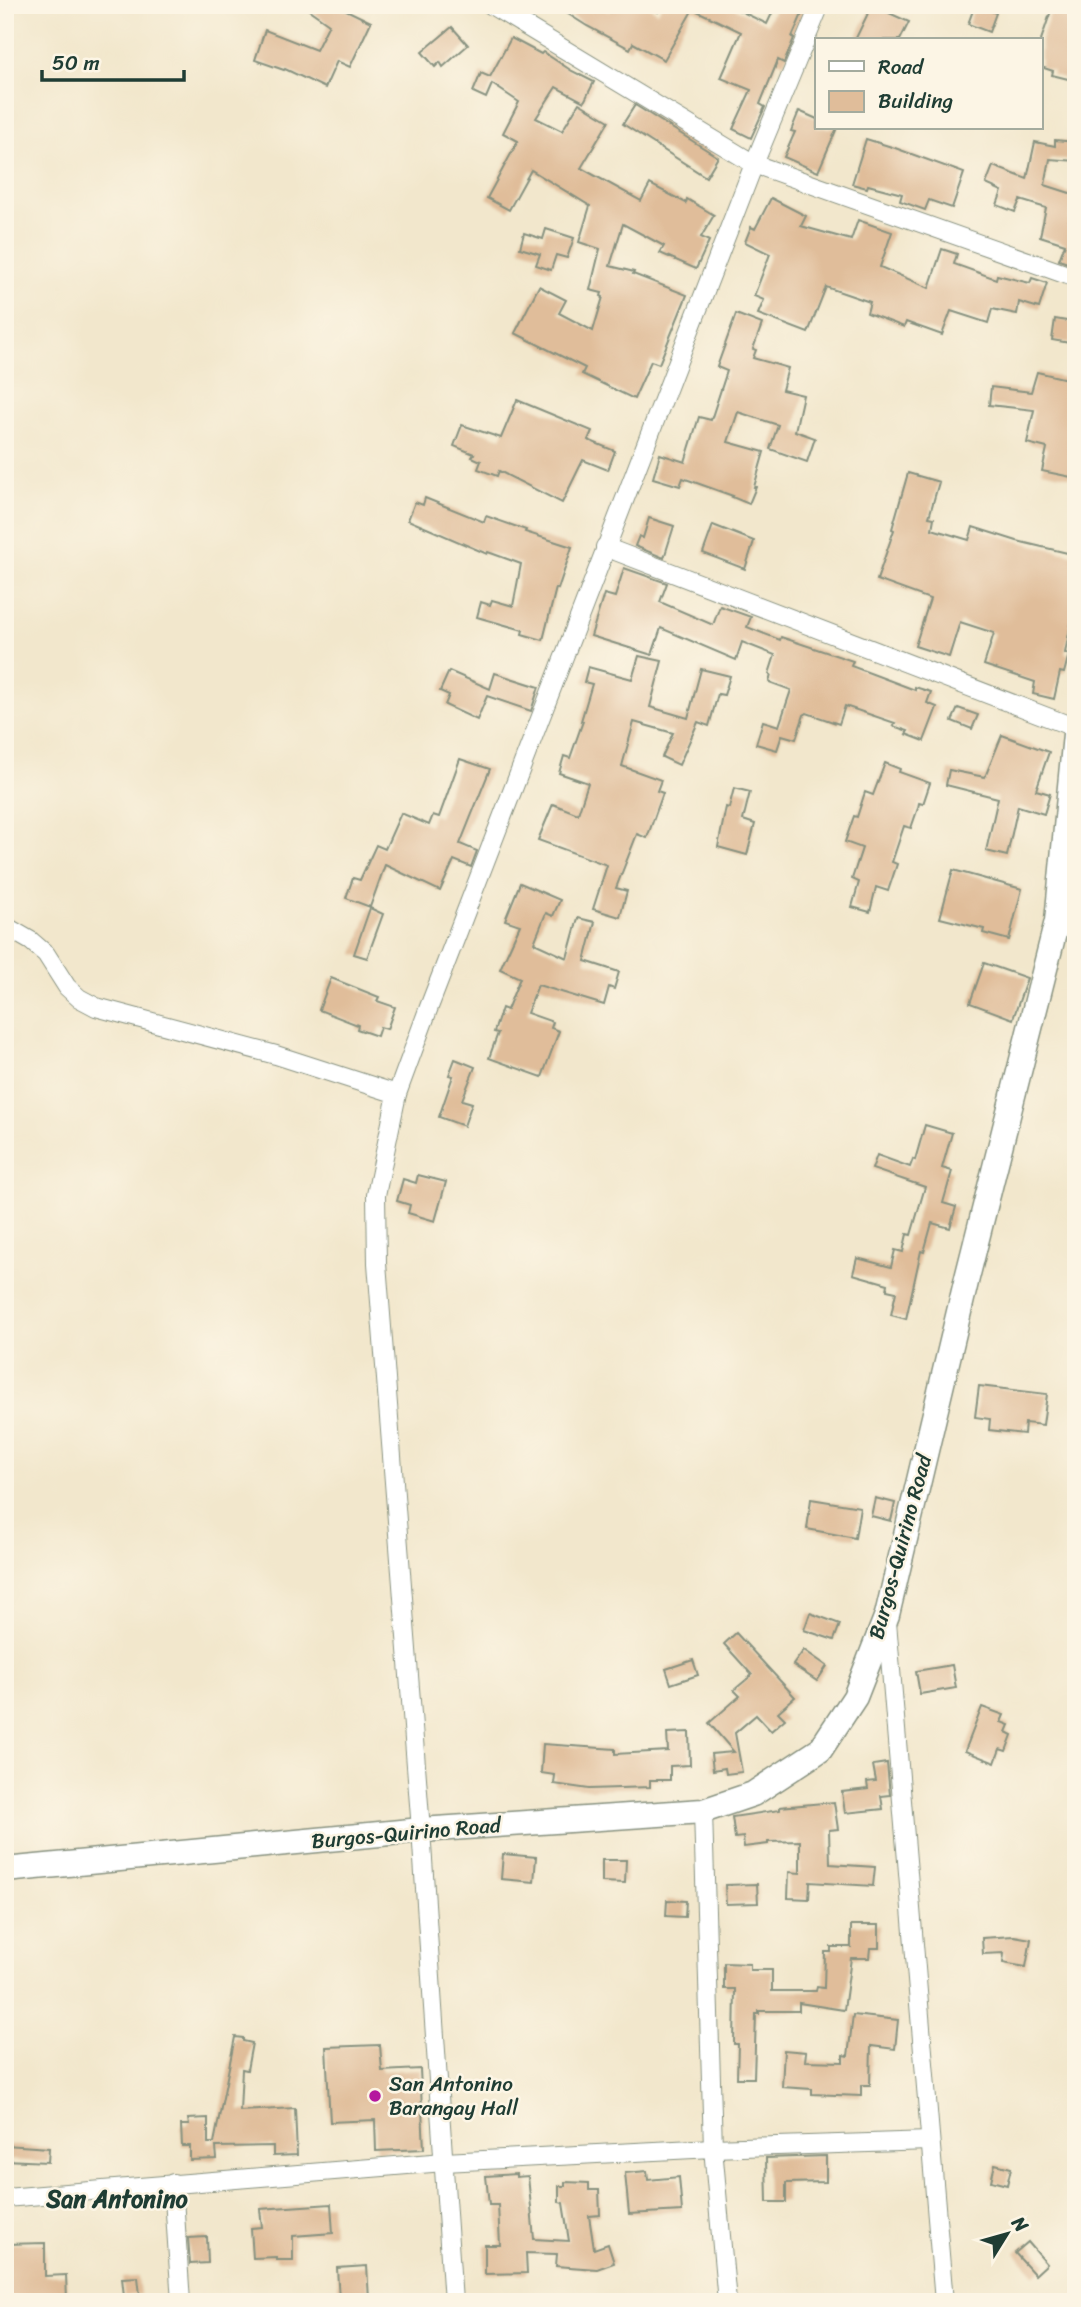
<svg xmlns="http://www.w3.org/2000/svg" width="1081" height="2307" font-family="Sriracha,sans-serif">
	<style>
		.building { fill: #e0bd9a }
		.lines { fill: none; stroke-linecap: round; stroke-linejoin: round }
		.street-casing { stroke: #889280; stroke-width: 20 }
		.secondary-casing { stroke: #889280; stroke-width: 27 }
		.street { stroke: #fff; stroke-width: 18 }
		.secondary { stroke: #fff; stroke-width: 24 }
		.poi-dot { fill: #b5179e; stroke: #fcf5e5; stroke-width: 2.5 }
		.labels { text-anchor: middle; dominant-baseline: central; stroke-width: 5; stroke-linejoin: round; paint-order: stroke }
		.street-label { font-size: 21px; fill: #1f3d34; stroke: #fcf5e5 }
		.poi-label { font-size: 21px; fill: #1f3d34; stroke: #fcf5e5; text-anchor: start }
		.quarter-label { font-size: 24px; font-weight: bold; fill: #1f3d34; stroke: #fcf5e5 }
	</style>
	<rect width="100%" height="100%" fill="#fcf5e5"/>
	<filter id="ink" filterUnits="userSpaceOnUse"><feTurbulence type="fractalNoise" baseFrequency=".0143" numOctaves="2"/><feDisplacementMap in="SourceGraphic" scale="14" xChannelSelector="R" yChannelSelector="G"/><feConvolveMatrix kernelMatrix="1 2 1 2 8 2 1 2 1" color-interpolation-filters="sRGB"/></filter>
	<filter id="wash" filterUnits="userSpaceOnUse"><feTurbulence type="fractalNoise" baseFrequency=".00686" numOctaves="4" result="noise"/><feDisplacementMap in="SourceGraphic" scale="28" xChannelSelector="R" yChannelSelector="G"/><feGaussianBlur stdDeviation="1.57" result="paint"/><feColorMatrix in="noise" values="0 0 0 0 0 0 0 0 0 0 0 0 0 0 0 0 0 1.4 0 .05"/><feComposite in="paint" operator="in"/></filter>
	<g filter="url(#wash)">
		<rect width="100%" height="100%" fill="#f2e7cc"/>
		<g id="blocks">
			<g class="building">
				<path d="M302,5H336L371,22L350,67L337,61L325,88L285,69L284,70L255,60L265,30L316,50L329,24Z"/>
				<path d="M554,5H599L609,12L612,5H646L658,12L662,5H728L767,24L776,5H806L792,37L794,38L784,63L778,60L760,104L765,107L751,138L733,129L751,90L721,78L741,32L693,9L664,60L633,43L630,49L587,26Z"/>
				<path d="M872,5H893L889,13L909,22L900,40H855Z"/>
				<path d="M975,5H996L993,12L996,13L989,32L968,24Z"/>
				<path d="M1053,5H1076V81L1052,75L1053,71L1041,67V40Z"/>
				<path d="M452,27L468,45L443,67L440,62L435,67L422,52Z"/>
				<path d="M511,38L541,54L543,52L572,71L594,82L584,102L556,87L536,118L562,131L579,103L609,121L581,168L641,201L650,184L686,203L687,199L714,215L701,237L709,241L696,269L660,253L664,246L623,224L610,266L634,272L633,274L687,295L659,364L651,361L634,399L582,374L585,368L515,333L539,286L566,300L559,313L593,331L603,297L601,296L602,293L590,290L600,249L579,242L590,206L531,170L509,210L487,198L518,141L503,133L519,102L492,84L486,98L473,92L481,73L490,77Z"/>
				<path d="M635,105L718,157L706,177L623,124Z"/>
				<path d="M799,111L817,119V128H837L818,172L784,157L795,132L791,131Z"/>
				<path d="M866,139L895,148L964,173L952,208L929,200L925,210L900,201L902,194L868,185L867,188L852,184Z"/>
				<path d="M1055,140L1075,142L1076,161L1050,159L1045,185L1076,195L1069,220H1076V266L1059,260L1065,244L1040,236L1046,208L1020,200L1015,212L997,205L1002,191L986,184L993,166L1027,179L1035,142L1055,146Z"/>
				<path d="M771,198L806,216L801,226L851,240L858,220L892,232L880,267L929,288L942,249L957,254L954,264L996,279L997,275L1030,283L1032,278L1047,283L1039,308L1019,302L1017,314L992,309L988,323L951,311L942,335L906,322L904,327L867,313L870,302L826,287L808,333L758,314L764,300L754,296L770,254L745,242L751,227L755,229Z"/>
				<path d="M546,229L574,238L567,258L556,255L551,270L536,265L540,254L520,248L524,233L543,239Z"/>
				<path d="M736,314L762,324L753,349L756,350L753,358L788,368L782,390L803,395L795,431L815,438L807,462L770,449L778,425L738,412L728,442L764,452L754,487H756L749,504L732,497L733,496L683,478L680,486L653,478L660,454L685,462L699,417L711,420L727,371L717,367Z"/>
				<path d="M1055,319L1073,322L1070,343L1052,340Z"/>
				<path d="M1037,372L1076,381V478L1042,471L1047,448L1027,443L1034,410L989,405L991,387L1031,392Z"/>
				<path d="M517,400L592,431L588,440L615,451L608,470L583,460L562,503L499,471L497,476L478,469L481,461L472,457L474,454L454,446L462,425L501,438Z"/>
				<path d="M908,473L939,482L929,517L934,518L932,529L969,540L973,527L1017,541L1076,555V598L1065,653L1069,654L1064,673L1060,672L1054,699L1033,694L1035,682L984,665L994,633L960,622L949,657L915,646L930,599L877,580L894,530L892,529Z"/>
				<path d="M425,498L484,522L486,516L526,530L525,532L572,547L558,589L556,588L543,640L522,634L523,630L477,617L481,602L490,605L492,600L513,606L521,564L488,552L487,554L408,520L415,502L423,505Z"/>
				<path d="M649,518L674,526L664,558L635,546L639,536L643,538Z"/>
				<path d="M713,525L754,541L745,569L703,553Z"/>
				<path d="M624,568L667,583L660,602L713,625L720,606L751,617L747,627L780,640L781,637L853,661L851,666L915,690V687L931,692L927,703L937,707L924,741L906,734L908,731L893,726L895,723L845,706L839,724L807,713L804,715L796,739L782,735L777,750L756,744L763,721L779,726L791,690L769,682L771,675L769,674L775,655L742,642L736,660L661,628L652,655L591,636L604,594L615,597Z"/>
				<path d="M639,656L662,661L650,707L688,718L701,669L730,676L724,695L718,694L709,726L698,722L679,765L662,757L673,733L634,722L622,766L661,780L657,791L663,793L647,838L637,834L616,888L627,891L620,917L593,909L607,865L538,840L553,804L578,814L588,783L559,773L564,756L570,758L583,721H581L592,684L584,682L588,667L632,679Z"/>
				<path d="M449,671L490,689L495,673L539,687L531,711L487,696L477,720L445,705L449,695L440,691Z"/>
				<path d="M958,708L978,715L972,729L952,721Z"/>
				<path d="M1002,735L1049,752L1036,790L1050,794L1044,814L1018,806L1007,856L986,851L998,798L946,785L949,770L985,777Z"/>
				<path d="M460,759L490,769L460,844L477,851L471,867L454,860L440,891L385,865L370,907L346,898L353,878L360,880L376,845L385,849L401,813L429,825L433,815L439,817Z"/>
				<path d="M885,763L900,769L899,772L930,783L923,804L919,803L918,808L911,828L904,826L892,862L897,864L888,891L876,887L870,912L852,907L859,882L852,879L862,848L845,842L854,816L857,817L865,792L873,795Z"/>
				<path d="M734,788L750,792L743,820L755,824L747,855L718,847L726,807L729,808Z"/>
				<path d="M953,870L1022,889L1009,940L983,933L984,929L940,918Z"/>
				<path d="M520,883L560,900L553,916L546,913L534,943L567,958L578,918L595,922L585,961L619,972L614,989L609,987L604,1005L538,985L527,1013L553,1022L551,1028L559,1031L542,1077L489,1058L498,1033L494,1032L502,1008L507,1010L520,978L500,969L520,925L505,920Z"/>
				<path d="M370,908L383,914L367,958L354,954Z"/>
				<path d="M984,963L1027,978L1013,1019L970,1003Z"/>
				<path d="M331,978L379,997L377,1001L395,1007L387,1029L380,1027L377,1036L357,1029L358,1025L319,1010Z"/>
				<path d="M455,1059L475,1067L462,1100L472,1103L464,1126L439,1117L453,1076L449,1075Z"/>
				<path d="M925,1125L952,1133L942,1168L952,1171L943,1203L956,1207L950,1228L932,1223L924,1252L921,1251L906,1319L891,1315L896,1292L887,1290L888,1284L853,1274L857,1258L891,1267L895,1250L903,1252L907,1234L911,1235L925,1187L872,1169L877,1155L910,1167L913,1159L915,1160Z"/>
				<path d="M418,1175L446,1182L435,1221L408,1213L410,1205L397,1201L403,1179L416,1183Z"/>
				<path d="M979,1386L1047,1394L1043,1425L1025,1423L1024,1434L989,1430L990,1419L975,1417Z"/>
				<path d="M875,1498L895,1503L891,1521L871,1516Z"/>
				<path d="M811,1499L860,1507L855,1538L807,1529Z"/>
				<path d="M810,1613L840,1624L834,1640L804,1630Z"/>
				<path d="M736,1633L795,1697L778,1712L785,1719L771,1731L756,1715L735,1733L742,1772L726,1774L725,1768L713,1770L711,1754L734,1752L709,1723L740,1696L734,1690L752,1675L724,1644Z"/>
				<path d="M804,1650L827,1666L817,1681L793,1665Z"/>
				<path d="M693,1660L698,1675L671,1684L666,1669Z"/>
				<path d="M952,1665L956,1688L920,1694L916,1671Z"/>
				<path d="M982,1707L1004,1715L1001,1722L1009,1725L1006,1732L1012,1735L1006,1751L1000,1749L995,1763L965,1751Z"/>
				<path d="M689,1732L690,1765L670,1766V1780H650V1787L589,1789L554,1784L555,1775L541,1773L543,1744L615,1749V1754L668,1751L667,1733Z"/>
				<path d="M887,1763L890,1795L881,1796L883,1809L845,1813L842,1792L868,1789L867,1782L876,1781L873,1765Z"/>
				<path d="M834,1802L838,1829L829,1830L830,1864L875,1867L873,1886L810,1882L809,1899L788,1898L789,1872L800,1873V1841L768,1842V1844L744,1847L743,1837L735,1838L732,1817L780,1810V1807Z"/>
				<path d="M503,1854L536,1857L534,1882L501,1879Z"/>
				<path d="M602,1860H626L625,1883L602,1882Z"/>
				<path d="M757,1884L758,1903L726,1904L725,1885Z"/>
				<path d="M667,1900L686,1901L685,1917L666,1916Z"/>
				<path d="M851,1925H879V1948H870L869,1958H851L844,2010L799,2003V2011H759V2014H756L754,2078H737L738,2044H734L735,1989H724V1963L750,1964V1970H772V1991H816L817,1987L824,1988L825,1952H831V1947H851Z"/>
				<path d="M1014,1936L1031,1939L1026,1967L1003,1963L1004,1953L983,1954L982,1938Z"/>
				<path d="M853,2015L898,2020L895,2049L871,2046L870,2085H861V2096L812,2094V2089L782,2087L784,2050L806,2052L805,2061L843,2062V2055L848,2056Z"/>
				<path d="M235,2037L243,2038V2041L252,2043L247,2070L242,2069L240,2111L295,2108L297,2155L273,2156V2146L216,2147L217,2159L190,2160V2146H182L181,2125H189L188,2119L208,2118V2143H214Z"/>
				<path d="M380,2045L382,2071L420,2069L424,2149L376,2151L375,2120L330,2122L326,2047Z"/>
				<path d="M5,2145L49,2148L48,2162L5,2160Z"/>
				<path d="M826,2156V2182L786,2183V2202H767L766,2158Z"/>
				<path d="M995,2164L1011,2168L1007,2185L991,2181Z"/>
				<path d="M647,2171L648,2180L679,2177L682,2211L629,2214L625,2173Z"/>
				<path d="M516,2174V2177L528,2176L534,2239L569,2241L563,2203L559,2202V2186H565V2182L589,2183V2190H599L600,2215L589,2216L594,2249L608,2244L614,2263L597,2269L556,2266L557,2254L526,2253L527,2273L485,2274V2245H500L498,2205H489L486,2176Z"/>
				<path d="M331,2204L333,2233L293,2236V2260H276V2257L253,2258L251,2228L262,2227L260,2209Z"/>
				<path d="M207,2237L208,2263L190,2264L188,2238Z"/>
				<path d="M1028,2242L1047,2264L1035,2275L1015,2253Z"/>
				<path d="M45,2243V2276L66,2275L67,2300L36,2302V2298L5,2297V2244Z"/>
				<path d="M367,2266L369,2299L339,2300L337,2268Z"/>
				<path d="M138,2277L140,2295L124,2296L122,2278Z"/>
			</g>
		</g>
	</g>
	<g filter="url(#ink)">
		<use href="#blocks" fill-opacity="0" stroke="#889280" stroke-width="2"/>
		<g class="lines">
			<g class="street-casing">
				<g id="street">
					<path d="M491,5L754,164L1076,278"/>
					<path d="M605,547L1076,728"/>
					<path d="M5,926L31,941L46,954L67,987L79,998L96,1007L276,1055L397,1094"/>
					<path d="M887,1622L944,2302"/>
					<path d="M703,1811L713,2148L727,2302"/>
					<path d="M173,2183L181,2302"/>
					<path d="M5,2198L444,2162L713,2148L930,2141"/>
					<path d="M453,2302L421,1830L377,1263L376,1195L397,1094L429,1007L754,164L820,5"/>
				</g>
			</g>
			<g class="secondary-casing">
				<path id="secondary" d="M5,1870L421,1830L703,1811L753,1794L820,1750L855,1697L887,1615L967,1278L1057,921L1076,724"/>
			</g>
			<use href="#street" class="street"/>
			<use href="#secondary" class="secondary"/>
		</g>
	</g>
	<circle class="poi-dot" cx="375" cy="2096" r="7"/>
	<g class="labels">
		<g class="street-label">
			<text transform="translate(900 1547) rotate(-75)">Burgos-Quirino Road</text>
			<text transform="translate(406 1833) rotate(-5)">Burgos-Quirino Road</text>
		</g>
		<g class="poi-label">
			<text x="389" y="2084">San Antonino<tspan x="389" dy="24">Barangay Hall</tspan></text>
		</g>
		<g class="quarter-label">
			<text x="117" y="2199">San Antonino</text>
		</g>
	</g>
	<rect width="1081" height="2307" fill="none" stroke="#fcf5e5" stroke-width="28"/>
	<rect x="815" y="38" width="228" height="91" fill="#fcf5e5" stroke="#a4ab9e" stroke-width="2"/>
	<rect x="829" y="61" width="35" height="10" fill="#ffffff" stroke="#a4ab9e" stroke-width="2"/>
	<text x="878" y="74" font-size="21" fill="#1f3d34">Road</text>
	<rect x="829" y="91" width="35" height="21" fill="#e0bd9a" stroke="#a4ab9e" stroke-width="2"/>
	<text x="878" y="108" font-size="21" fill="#1f3d34">Building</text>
	<g transform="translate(1007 2234) rotate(53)" stroke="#fcf5e5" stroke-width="5" paint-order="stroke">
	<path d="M0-5L12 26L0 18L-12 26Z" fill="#1f3d34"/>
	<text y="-10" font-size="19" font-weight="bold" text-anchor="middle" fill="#1f3d34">N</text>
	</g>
	<path d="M42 70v10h142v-10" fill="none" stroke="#1f3d34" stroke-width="3.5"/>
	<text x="52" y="70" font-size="21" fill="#1f3d34" stroke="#fcf5e5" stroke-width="5" paint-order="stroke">50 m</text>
</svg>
